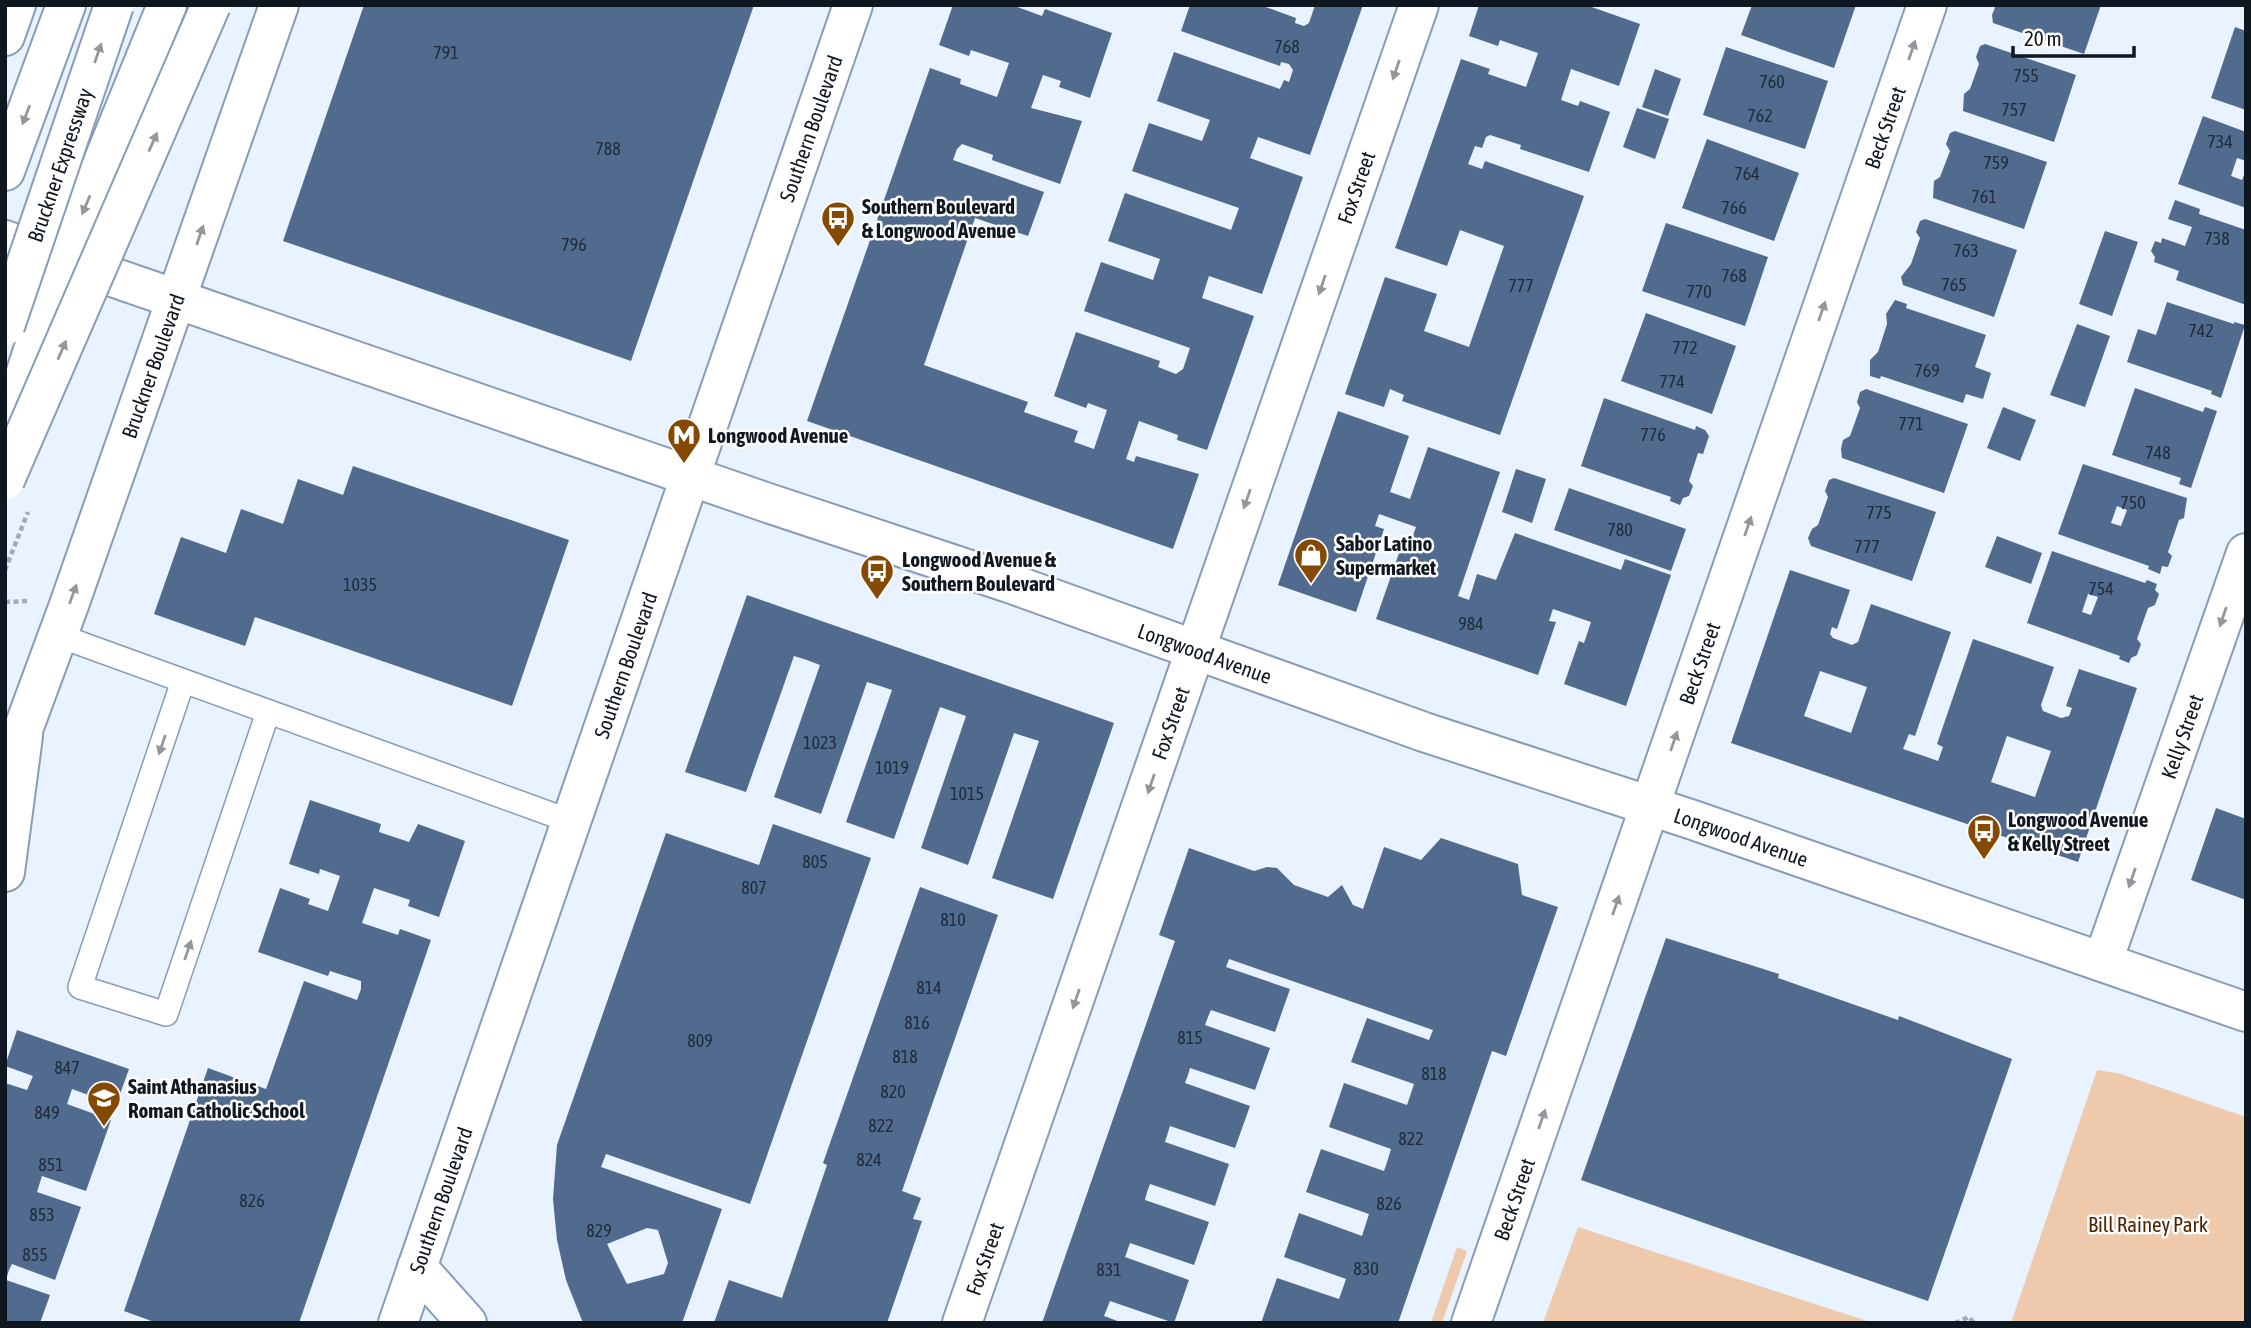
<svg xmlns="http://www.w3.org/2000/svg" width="2251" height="1328" font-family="'Asap Condensed',sans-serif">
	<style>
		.green { fill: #eec9ab }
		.building { fill: #516b8f; fill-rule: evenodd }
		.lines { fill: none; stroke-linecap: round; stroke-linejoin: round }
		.service-casing { stroke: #879cb9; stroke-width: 26 }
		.minor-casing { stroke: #879cb9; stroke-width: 42 }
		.tertiary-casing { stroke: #879cb9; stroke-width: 42 }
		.secondary-casing { stroke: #879cb9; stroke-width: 42 }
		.motorway-casing { stroke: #879cb9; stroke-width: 42 }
		.path { stroke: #a1aab6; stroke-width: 4.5; stroke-dasharray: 5 3.5; stroke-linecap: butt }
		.service { stroke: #fff; stroke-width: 23 }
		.minor { stroke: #fff; stroke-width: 38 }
		.tertiary { stroke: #fff; stroke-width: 38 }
		.secondary { stroke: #fff; stroke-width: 38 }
		.motorway { stroke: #fff; stroke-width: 38 }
		.motorway-bridge-casing { stroke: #879cb9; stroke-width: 42; stroke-linecap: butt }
		.motorway-bridge { stroke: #fff; stroke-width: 38 }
		.oneway { fill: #93979b }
		.labels { text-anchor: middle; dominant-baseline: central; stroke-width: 5; stroke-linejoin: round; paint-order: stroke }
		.number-label { font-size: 18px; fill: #202c3c }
		.street-label { font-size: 21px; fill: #0f1721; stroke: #fefefe }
		.poi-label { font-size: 21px; font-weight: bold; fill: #0f1721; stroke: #fefefe; text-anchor: start }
		.park-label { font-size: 21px; fill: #4d2600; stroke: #fefefe }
	</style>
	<rect width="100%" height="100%" fill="#e9f2ff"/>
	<g class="green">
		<path d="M2097,1070L2121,1074L2246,1117V1323H2011Z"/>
		<path d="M1578,1227L1873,1323H1543Z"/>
		<path d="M1457,1247L1467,1251L1442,1323H1431Z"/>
	</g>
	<g class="building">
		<path d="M364,5H754L631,361L283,241Z"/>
		<path d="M953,5H1012L1042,16L1045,9L1112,33L1090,98L1059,87L1061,81L1043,75L1031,108L1082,121L1060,184L992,160L993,155L962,144L957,149L953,160L1044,192L1028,236L975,218L924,365L1028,402L1024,412L1078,431L1074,442L1094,449L1107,410L1088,403L1086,408L1054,396L1076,332L1160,361L1158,367L1176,374L1183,369L1190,348L1084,311L1101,262L1153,280L1160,259L1108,241L1125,193L1231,230L1239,208L1132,171L1149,123L1202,141L1210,120L1157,101L1174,52L1280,89L1284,80L1289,82L1293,70L1289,64L1281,62L1280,66L1181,31L1190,5H1260L1296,18L1295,23L1304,26L1309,23L1315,5H1363L1310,155L1258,137L1250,158L1303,177L1262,294L1209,276L1202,298L1254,316L1207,450L1177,440L1178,435L1139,421L1126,459L1134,462L1136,456L1199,474L1173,549L807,421L930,68L961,79L960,84L997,97L1009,63L971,50L969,56L939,45Z"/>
		<path d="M1479,5H1586L1640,24L1619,86L1571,69L1561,100L1578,106L1580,101L1610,112L1589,172L1520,149L1521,145L1490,135L1486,137L1482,148L1475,146L1468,164L1482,169L1485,161L1584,196L1500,435L1402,401L1404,395L1390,389L1384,407L1345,394L1385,277L1437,294L1424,331L1469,347L1504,246L1460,230L1447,266L1395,248L1461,59L1490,69L1488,74L1526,87L1538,53L1500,40L1498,46L1469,36Z"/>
		<path d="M1752,5H1856L1834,68L1741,35Z"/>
		<path d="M1996,5H2101L2084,54L1993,23L1992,15Z"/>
		<path d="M2235,27L2246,31V110L2211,98Z"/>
		<path d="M1985,44L2076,75L2054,142L1963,111L1964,94L1970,89L1979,64L1976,57L1980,46Z"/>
		<path d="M1726,47L1828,81L1805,149L1703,115Z"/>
		<path d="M1655,69L1681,79L1668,116L1642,107Z"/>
		<path d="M1637,108L1669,119L1655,159L1623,147Z"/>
		<path d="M2203,116L2246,132V161L2237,158L2231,176L2242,180L2246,170V208L2178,184Z"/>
		<path d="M1955,131L2047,162L2024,229L1933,198L1934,181L1940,177L1950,151L1946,144L1950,133Z"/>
		<path d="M1707,139L1799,173L1774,241L1682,208Z"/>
		<path d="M2175,200L2200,209L2199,214L2246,230V305L2176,280L2179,271L2154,262L2155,257L2151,251L2155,241L2161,243L2162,238L2185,246L2192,227L2168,219Z"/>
		<path d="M1925,219L2017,250L1994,317L1903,285L1901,277L1911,264L1920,238L1916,232L1920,221Z"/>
		<path d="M1666,223L1768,257L1745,326L1642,291Z"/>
		<path d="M2105,231L2138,242L2112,316L2079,304Z"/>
		<path d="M1895,300L1907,304L1906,308L1986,335L1975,367L1991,373L1983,399L1966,394L1963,403L1881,376L1880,379L1870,376V360L1878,352L1887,324L1886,314Z"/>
		<path d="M2167,302L2234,324V322L2245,325L2221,398L2211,394L2212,391L2127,362L2138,329L2156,335Z"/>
		<path d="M1646,313L1736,346L1712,414L1621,381Z"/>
		<path d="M2077,324L2110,336L2085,407L2050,395Z"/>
		<path d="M2135,388L2203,412L2205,407L2217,411L2191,488L2179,484L2181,478L2112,455Z"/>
		<path d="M1866,389L1968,424L1944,493L1842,458L1841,449L1843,440L1850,436L1860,408L1857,402L1860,392Z"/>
		<path d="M1604,398L1695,430L1696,426L1705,430L1709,436L1703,454L1698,453L1689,481L1693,486L1689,496L1683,498L1680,505L1670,501L1671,497L1581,466Z"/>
		<path d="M2003,407L2036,420L2020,461L1987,448Z"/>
		<path d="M1338,411L1409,436L1390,492L1410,499L1428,447L1500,472L1458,596L1469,600L1477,574L1496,580L1515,533L1621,570L1625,559L1671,575L1626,706L1564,684L1579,641L1584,643L1591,622L1553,609L1549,621L1556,622L1538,675L1376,619L1405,536L1412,538L1416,527L1379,514L1375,526L1384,529L1356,612L1278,585Z"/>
		<path d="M2083,464L2187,498L2184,518L2179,520L2168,552L2172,556L2168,567L2162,566L2160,574L2148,569L2149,566L2058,534ZM2117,506L2127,510L2121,526L2111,523Z"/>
		<path d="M353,466L569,540L512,706L255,617L245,646L154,614L181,537L226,553L241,509L283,524L298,479L343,495Z"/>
		<path d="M1516,469L1546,479L1532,523L1502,512Z"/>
		<path d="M1834,478L1936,512L1912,581L1811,546L1808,538L1812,529L1818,525L1828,497L1825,491L1829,480Z"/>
		<path d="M1569,488L1686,529L1671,571L1554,530Z"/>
		<path d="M1997,536L2042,553L2031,584L1985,567Z"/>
		<path d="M2052,551L2145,583L2147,580L2157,584L2155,590L2159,594L2155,605L2148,608L2137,639L2141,644L2137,655L2131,658L2129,663L2119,659L2120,656L2027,623ZM2088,594L2098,597L2091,615L2082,612Z"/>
		<path d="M1790,570L1850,590L1837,629L1832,627L1830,634L1833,638L1852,645L1858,642L1871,604L1951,632L1915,736L1909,734L1903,749L1921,755L1938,761L1943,747L1937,744L1973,639L2054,667L2041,705L2043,711L2061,718L2069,716L2072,708L2066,706L2079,669L2137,688L2078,862L1731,743ZM1820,671L1867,687L1851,733L1804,716ZM2007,736L2051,751L2035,797L1991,782Z"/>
		<path d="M747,595L1114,723L1053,899L992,878L1039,741L1014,733L968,865L921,848L966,716L940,707L894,839L846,822L892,690L880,686L867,682L821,814L774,797L820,665L807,660L794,656L746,792L685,772Z"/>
		<path d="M310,800L381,824L379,832L409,842L418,824L465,841L439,917L408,906L410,900L374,888L362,923L398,935L400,929L431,940L299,1323H157L124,1311L208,1068L266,1089L304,981L357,1000L361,989V981L330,971L328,976L258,952L280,888L310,899L308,904L328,911L340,876L320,869L319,874L289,864Z"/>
		<path d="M2216,808L2246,819V900L2191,880Z"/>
		<path d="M773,824L871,858L750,1204L606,1154L601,1167L722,1209L682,1323H583L566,1280L557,1240L553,1199L557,1145L666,833L759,865ZM647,1228L658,1230L668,1263L664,1274L627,1284L607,1244Z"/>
		<path d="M1441,838L1518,864L1522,895L1558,907L1506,1056L1492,1051L1398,1323H1261L1277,1278L1339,1299L1346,1279L1284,1257L1299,1213L1362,1236L1369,1214L1306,1192L1321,1149L1384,1171L1388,1159L1391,1149L1329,1127L1344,1083L1407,1105L1414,1084L1351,1062L1367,1018L1429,1040L1433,1030L1229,959L1226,967L1290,989L1275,1032L1211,1010L1208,1017L1205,1025L1270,1048L1255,1090L1190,1068L1188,1075L1185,1083L1250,1106L1235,1148L1170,1126L1165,1142L1229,1164L1215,1206L1150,1184L1147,1192L1145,1200L1209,1222L1194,1265L1130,1243L1125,1257L1189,1280L1174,1323L1110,1301L1104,1316L1123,1323H1042L1175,941L1159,935L1189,848L1254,871L1267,867L1277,868L1294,885L1328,897L1342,885L1353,905L1363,909L1384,847L1421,860Z"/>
		<path d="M920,887L998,915L902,1191L921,1198L913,1219L922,1221L887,1323H714L729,1280L782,1298L827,1165L823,1163Z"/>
		<path d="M1666,938L1779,974L1778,978L1898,1020L1899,1016L2012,1059L1928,1301L1581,1180Z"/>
		<path d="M17,1030L129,1069L116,1105L72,1089L67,1104L111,1120L86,1191L42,1176L37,1192L81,1207L55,1280L12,1264L9,1270L6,1280L50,1295L40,1323H5V1083L27,1090L33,1076L5,1066Z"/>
	</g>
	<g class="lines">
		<g class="service-casing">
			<g id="service">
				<path d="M57,635L570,821"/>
				<path d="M183,681L80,987L166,1014L268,712"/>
			</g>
		</g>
		<g class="minor-casing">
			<g id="minor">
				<path id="s1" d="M2103,961L2246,553"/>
				<path d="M417,1267L467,1323"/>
				<path id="s2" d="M962,1323L1419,5"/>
				<path id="s3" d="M1471,1323L1927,5"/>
			</g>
		</g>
		<g class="tertiary-casing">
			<g id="tertiary">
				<path id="s4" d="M5,240L762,501L1012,584L1424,732L1693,820L2246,1012"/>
				<path id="s5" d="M398,1323L853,5"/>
			</g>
		</g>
		<g class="secondary-casing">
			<g id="secondary">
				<path d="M5,171L66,5"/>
				<path d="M5,435L63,260L167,5"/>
				<path id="s6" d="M5,763L24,727L69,605L279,5"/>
				<path d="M5,872L23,736"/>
			</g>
		</g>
		<g class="motorway-casing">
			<path id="motorway" d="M5,36L16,5"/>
		</g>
		<g class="path">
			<path d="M5,570L28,512"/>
			<path d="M5,602L29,601"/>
			<path d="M1955,1323L1969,1317L1974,1323"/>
		</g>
		<use href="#service" class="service"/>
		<use href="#minor" class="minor"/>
		<use href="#tertiary" class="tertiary"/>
		<use href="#secondary" class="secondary"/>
		<use href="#motorway" class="motorway"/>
		<g class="motorway-bridge-casing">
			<g id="motorway-bridge">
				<path id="s7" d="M5,326L114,5"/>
				<path d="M5,480L211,5"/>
			</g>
		</g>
		<use href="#motorway-bridge" class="motorway-bridge"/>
	</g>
	<defs><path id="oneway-solid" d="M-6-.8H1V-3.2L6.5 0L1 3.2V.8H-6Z" transform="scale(1.75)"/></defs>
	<g class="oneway">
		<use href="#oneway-solid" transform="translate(1912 50) rotate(-71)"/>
		<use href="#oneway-solid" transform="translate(98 53) rotate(-71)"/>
		<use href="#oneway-solid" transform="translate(1396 70) rotate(109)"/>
		<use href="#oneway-solid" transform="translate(26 115) rotate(111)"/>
		<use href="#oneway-solid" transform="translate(153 142) rotate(-66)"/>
		<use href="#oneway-solid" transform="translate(86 205) rotate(113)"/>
		<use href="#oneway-solid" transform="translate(200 235) rotate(-71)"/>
		<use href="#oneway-solid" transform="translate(1322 285) rotate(109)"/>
		<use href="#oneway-solid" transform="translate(1822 311) rotate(-71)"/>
		<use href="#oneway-solid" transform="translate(62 350) rotate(-66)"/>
		<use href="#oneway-solid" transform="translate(1247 499) rotate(109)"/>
		<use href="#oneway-solid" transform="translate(1748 526) rotate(-71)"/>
		<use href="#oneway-solid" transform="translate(73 594) rotate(-70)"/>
		<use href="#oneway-solid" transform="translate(2223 617) rotate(109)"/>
		<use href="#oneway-solid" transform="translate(1674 741) rotate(-71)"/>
		<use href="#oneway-solid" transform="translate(162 745) rotate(109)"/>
		<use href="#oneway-solid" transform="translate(1151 784) rotate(109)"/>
		<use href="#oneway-solid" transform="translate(2132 878) rotate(109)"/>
		<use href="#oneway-solid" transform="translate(1616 905) rotate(-71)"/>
		<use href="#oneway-solid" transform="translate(188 950) rotate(-71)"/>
		<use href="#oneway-solid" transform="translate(1076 999) rotate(109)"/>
		<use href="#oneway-solid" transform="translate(1542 1119) rotate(-71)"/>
	</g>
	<defs>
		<g id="bus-pin" transform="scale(1.75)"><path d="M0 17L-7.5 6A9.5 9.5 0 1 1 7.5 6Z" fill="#844902" stroke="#fefefe"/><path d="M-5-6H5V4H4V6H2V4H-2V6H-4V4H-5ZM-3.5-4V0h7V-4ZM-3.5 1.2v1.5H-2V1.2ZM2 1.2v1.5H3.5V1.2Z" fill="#fff"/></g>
		<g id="metro-pin" transform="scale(1.75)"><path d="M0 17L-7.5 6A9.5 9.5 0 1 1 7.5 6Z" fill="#844902" stroke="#fefefe"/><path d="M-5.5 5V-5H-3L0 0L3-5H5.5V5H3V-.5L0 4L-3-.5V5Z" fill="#fff"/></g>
		<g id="shop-pin" transform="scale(1.75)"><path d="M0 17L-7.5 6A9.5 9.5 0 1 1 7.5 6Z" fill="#844902" stroke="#fefefe"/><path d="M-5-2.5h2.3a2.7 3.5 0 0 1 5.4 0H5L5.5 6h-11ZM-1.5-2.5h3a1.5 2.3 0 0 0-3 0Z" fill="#fff"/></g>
		<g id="school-pin" transform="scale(1.75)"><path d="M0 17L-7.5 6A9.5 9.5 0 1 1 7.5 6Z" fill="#844902" stroke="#fefefe"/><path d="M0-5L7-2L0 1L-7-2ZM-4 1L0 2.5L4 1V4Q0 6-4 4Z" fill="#fff"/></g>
	</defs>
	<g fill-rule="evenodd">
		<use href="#bus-pin" x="838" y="218"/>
		<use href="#metro-pin" x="684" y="435"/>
		<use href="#shop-pin" x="1311" y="555"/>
		<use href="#bus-pin" x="877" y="571"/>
		<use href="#bus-pin" x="1984" y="831"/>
		<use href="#school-pin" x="104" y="1098"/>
	</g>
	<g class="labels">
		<g class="number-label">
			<text x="1287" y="46">768</text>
			<text x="446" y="52">791</text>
			<text x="2026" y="75">755</text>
			<text x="1772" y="81">760</text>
			<text x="2014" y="109">757</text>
			<text x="1760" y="115">762</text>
			<text x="2220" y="141">734</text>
			<text x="608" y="148">788</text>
			<text x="1996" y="162">759</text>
			<text x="1747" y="173">764</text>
			<text x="1984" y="196">761</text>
			<text x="1734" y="207">766</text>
			<text x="2217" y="238">738</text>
			<text x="574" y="244">796</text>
			<text x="1966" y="250">763</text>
			<text x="1734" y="275">768</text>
			<text x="1954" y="284">765</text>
			<text x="1521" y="285">777</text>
			<text x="1699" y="291">770</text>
			<text x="2201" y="330">742</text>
			<text x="1685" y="347">772</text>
			<text x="1927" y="370">769</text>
			<text x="1672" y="381">774</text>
			<text x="1911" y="423">771</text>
			<text x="1653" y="434">776</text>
			<text x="2158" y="452">748</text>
			<text x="2133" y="502">750</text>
			<text x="1879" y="512">775</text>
			<text x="1620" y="529">780</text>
			<text x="1867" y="546">777</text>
			<text x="360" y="584">1035</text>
			<text x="2101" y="588">754</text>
			<text x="1471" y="623">984</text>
			<text x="820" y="742">1023</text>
			<text x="892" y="767">1019</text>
			<text x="967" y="793">1015</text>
			<text x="815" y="861">805</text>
			<text x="754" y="887">807</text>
			<text x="953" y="919">810</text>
			<text x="929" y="987">814</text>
			<text x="917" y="1022">816</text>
			<text x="1190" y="1037">815</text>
			<text x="700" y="1040">809</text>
			<text x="905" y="1056">818</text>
			<text x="67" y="1067">847</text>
			<text x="1434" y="1073">818</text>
			<text x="893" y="1091">820</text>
			<text x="47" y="1112">849</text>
			<text x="881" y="1125">822</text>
			<text x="1411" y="1138">822</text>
			<text x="869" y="1159">824</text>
			<text x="51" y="1164">851</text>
			<text x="252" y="1200">826</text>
			<text x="1389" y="1203">826</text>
			<text x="42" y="1214">853</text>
			<text x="599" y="1230">829</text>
			<text x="35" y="1254">855</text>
			<text x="1366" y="1268">830</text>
			<text x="1109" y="1269">831</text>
		</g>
		<g class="street-label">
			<text stroke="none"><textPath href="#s5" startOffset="1264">Southern Boulevard</textPath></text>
			<text stroke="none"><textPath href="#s3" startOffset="1265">Beck Street</textPath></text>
			<text stroke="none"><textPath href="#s7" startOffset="170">Bruckner Expressway</textPath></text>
			<text stroke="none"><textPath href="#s2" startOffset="1202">Fox Street</textPath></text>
			<text stroke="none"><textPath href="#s6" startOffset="424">Bruckner Boulevard</textPath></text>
			<text stroke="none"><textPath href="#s4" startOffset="1269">Longwood Avenue</textPath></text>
			<text stroke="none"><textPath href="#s5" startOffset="696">Southern Boulevard</textPath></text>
			<text stroke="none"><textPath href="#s3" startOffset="698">Beck Street</textPath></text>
			<text stroke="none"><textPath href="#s2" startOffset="635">Fox Street</textPath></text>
			<text stroke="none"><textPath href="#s1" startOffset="238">Kelly Street</textPath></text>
			<text stroke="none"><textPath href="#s4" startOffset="1836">Longwood Avenue</textPath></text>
			<text stroke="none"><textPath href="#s5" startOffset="130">Southern Boulevard</textPath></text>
			<text stroke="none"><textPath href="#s3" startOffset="131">Beck Street</textPath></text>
			<text stroke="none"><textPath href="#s2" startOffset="68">Fox Street</textPath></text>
		</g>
		<g class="poi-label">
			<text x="862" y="206">Southern Boulevard<tspan x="862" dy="24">&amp; Longwood Avenue</tspan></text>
			<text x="708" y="435">Longwood Avenue</text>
			<text x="1336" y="543">Sabor Latino<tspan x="1336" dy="24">Supermarket</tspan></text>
			<text x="902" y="559">Longwood Avenue &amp;<tspan x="902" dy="24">Southern Boulevard</tspan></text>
			<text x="2008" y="819">Longwood Avenue<tspan x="2008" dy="24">&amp; Kelly Street</tspan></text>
			<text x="128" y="1086">Saint Athanasius<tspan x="128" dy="24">Roman Catholic School</tspan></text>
		</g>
		<g class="park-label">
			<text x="2148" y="1224">Bill Rainey Park</text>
		</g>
	</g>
	<rect width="2251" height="1328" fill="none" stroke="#0f1721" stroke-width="14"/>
	<path d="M2013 46v10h121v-10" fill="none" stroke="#0f1721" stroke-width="3.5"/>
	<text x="2024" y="46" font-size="21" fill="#0f1721" stroke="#fefefe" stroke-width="5" paint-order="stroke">20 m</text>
</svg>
